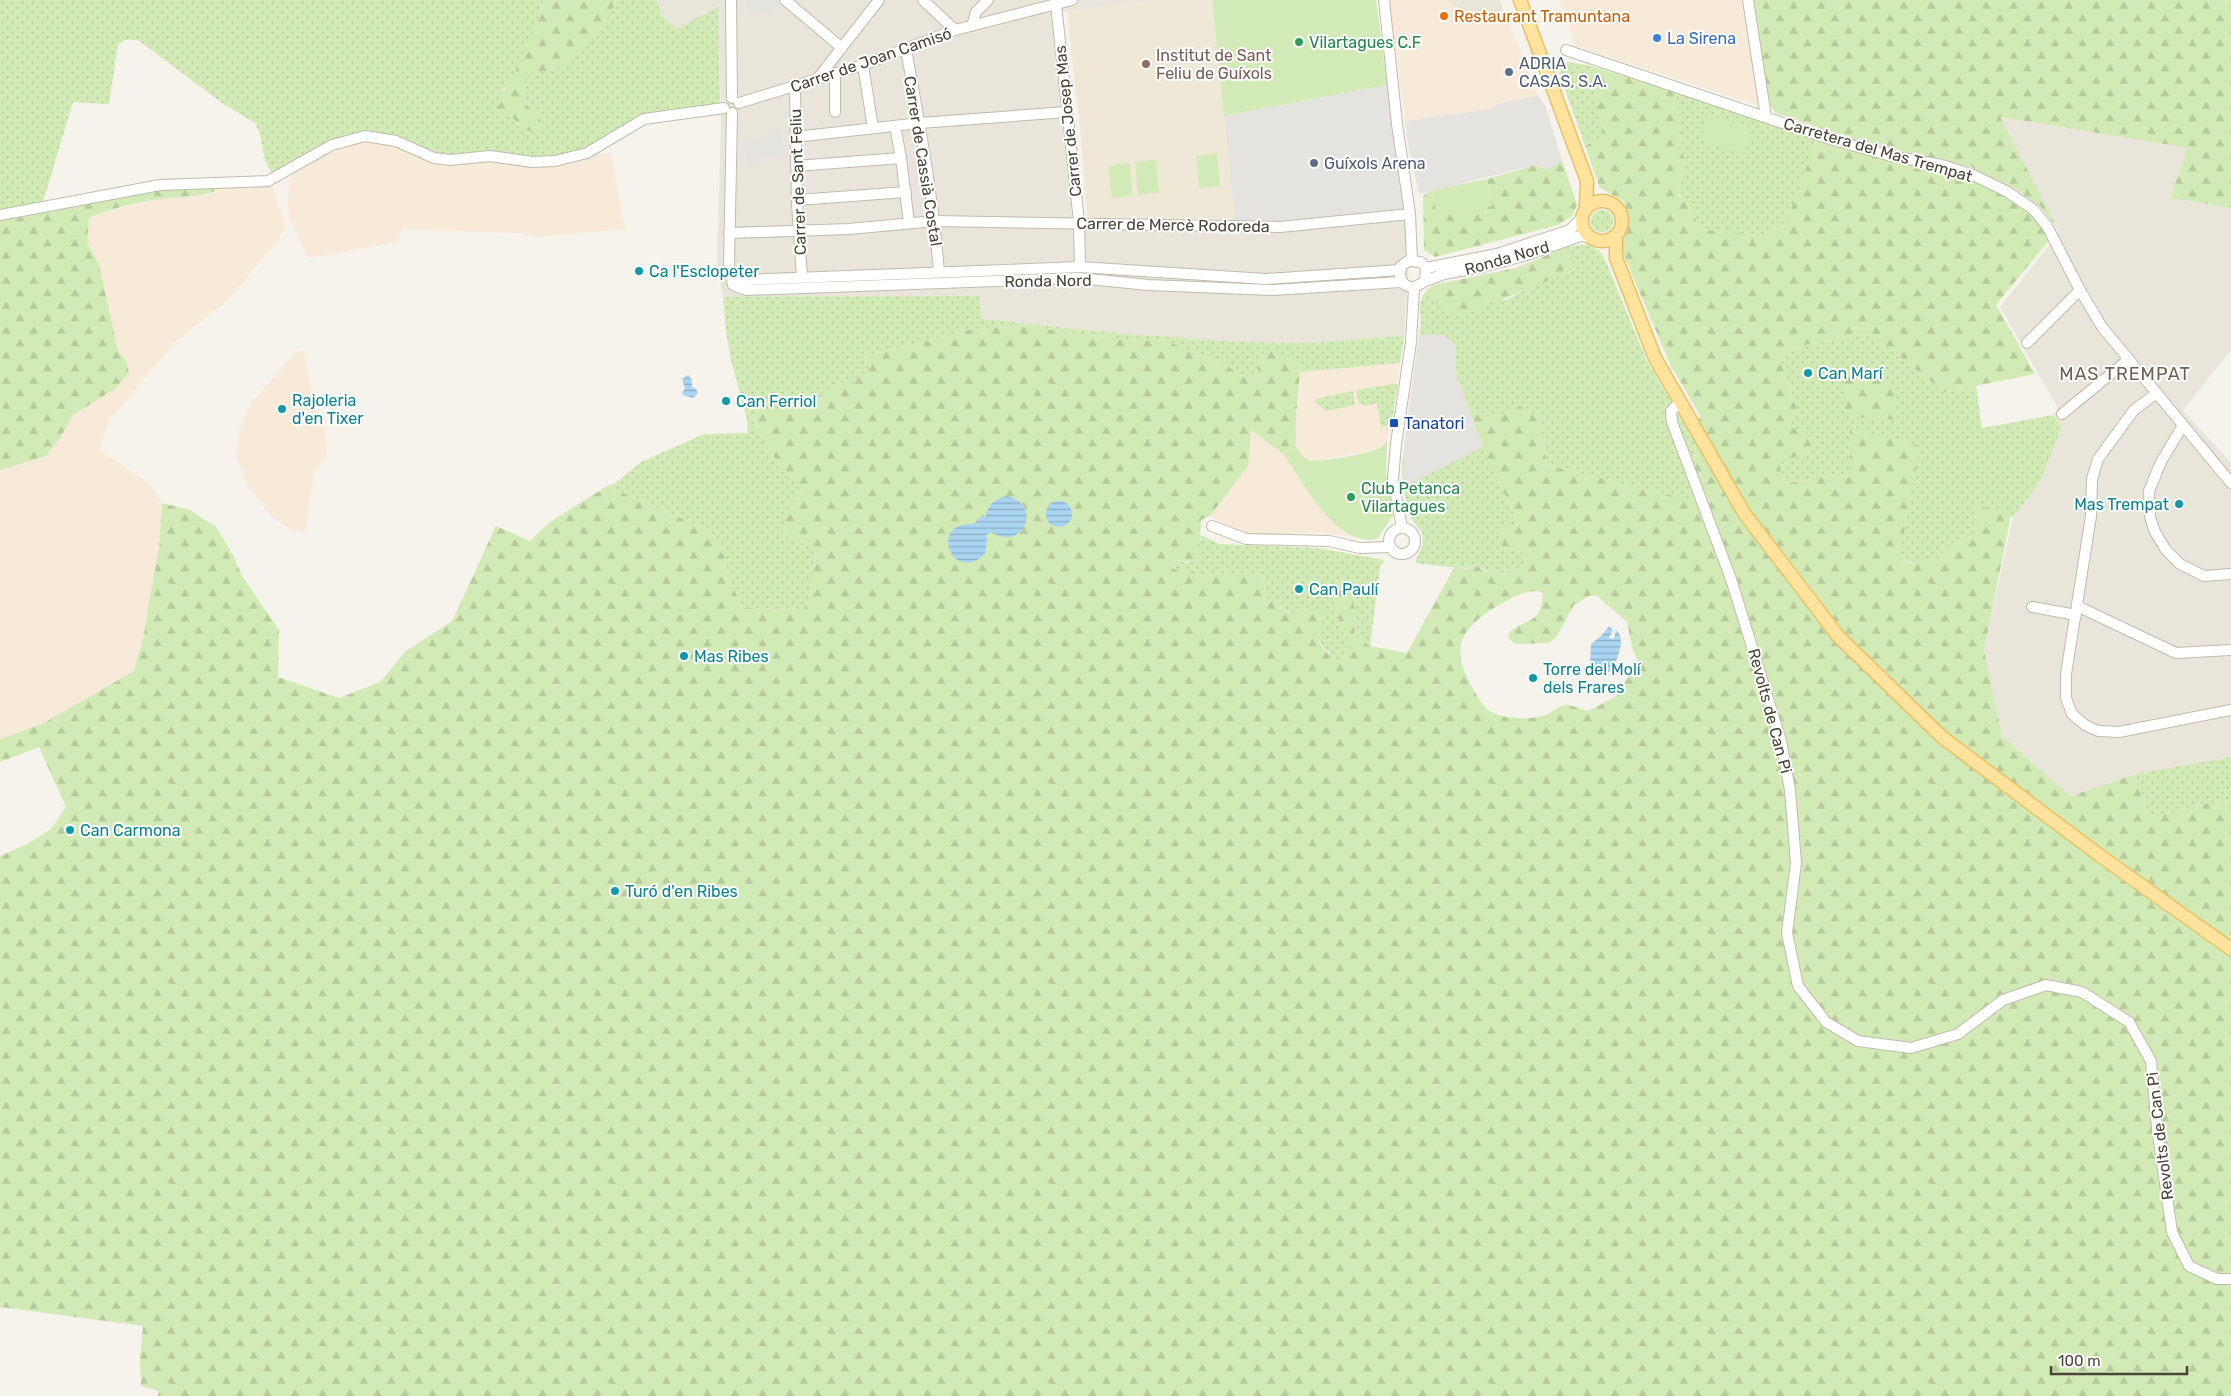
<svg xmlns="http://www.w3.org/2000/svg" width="2231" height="1396" font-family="Rubik,sans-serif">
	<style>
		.residential { fill: #eae5da }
		.commercial { fill: #f7ead8 }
		.education { fill: #efe8d6 }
		.grass { fill: url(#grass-dots) }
		.forest { fill: url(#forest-firs); fill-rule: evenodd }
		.pitch { fill: #d2eab5 }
		.parking { fill: #e5e3e0 }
		.water { fill: url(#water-rules) }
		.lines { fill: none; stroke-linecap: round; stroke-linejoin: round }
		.minor-casing { stroke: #c2bbae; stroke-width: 12 }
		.major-casing { stroke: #e6c16a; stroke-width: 15 }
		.minor { stroke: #fff; stroke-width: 10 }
		.major { stroke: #ffe39c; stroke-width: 12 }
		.food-dot { fill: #e8710a; stroke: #fff; stroke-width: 2 }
		.shop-dot { fill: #3f7fe0; stroke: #fff; stroke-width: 2 }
		.leisure-dot { fill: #2e9e5b; stroke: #fff; stroke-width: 2 }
		.education-dot { fill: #8d6e63; stroke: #fff; stroke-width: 2 }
		.service-dot { fill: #5c6f8a; stroke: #fff; stroke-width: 2 }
		.culture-dot { fill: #0f9aa8; stroke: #fff; stroke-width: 2 }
		.transit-dot { fill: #1a4fb4; stroke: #fff; stroke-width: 2 }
		.labels { text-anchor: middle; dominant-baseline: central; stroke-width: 4; stroke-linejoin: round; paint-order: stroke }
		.food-label { font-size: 16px; fill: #c56008; stroke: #fff; text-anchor: start }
		.shop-label { font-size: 16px; fill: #366cbe; stroke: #fff; text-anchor: start }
		.leisure-label { font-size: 16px; fill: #27864d; stroke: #fff; text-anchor: start }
		.education-label { font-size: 16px; fill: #785e54; stroke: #fff; text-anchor: start }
		.street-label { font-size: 16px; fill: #4b4439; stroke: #fff }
		.service-label { font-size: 16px; fill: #4e5e75; stroke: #fff; text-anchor: start }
		.culture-label { font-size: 16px; fill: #0d838f; stroke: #fff; text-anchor: start }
		.transit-label { font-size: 16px; fill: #164399; stroke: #fff; text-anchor: start }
		.neighbourhood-label { font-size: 18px; letter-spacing: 1px; fill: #6e6250; stroke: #fff }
	</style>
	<defs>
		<pattern id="grass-dots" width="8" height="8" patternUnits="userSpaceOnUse" patternTransform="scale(1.25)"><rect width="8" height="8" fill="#d2eab5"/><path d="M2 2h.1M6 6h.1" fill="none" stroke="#b6ca9c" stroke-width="1.8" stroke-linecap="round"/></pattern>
		<pattern id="forest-firs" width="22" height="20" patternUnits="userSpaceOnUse" patternTransform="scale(1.25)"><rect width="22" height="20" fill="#d2eab5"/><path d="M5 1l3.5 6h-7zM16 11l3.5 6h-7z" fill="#b6ca9c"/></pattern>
		<pattern id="water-rules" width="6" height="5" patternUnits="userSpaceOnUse" patternTransform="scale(1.25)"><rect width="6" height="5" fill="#a9d4f2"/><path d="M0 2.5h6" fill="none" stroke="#8caec5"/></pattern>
	</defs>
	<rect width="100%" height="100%" fill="#f6f3ec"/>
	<g class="residential">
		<path d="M657,0H1156L1067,11L1051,16L1072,217L1086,221L1406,211L1408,275L1404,336L1312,343L1240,342L1114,333L982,319L978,296L723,297L717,263L721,121L718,8L676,29L662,14Z"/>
		<path d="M1445,0H1500L1507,19L1489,25Z"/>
		<path d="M1999,117L2189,148L2171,198L2231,208V350L2183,410L2231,463V757L2136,774L2070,796L2002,736L1984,650L2013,517L2039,484L2062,427L2053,415L2058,408L2000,307L2049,246L2059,231Z"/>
	</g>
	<g class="commercial">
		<path d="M1389,0H1445L1489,25L1507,19L1538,96L1495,104L1490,109L1405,121Z"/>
		<path d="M1559,0H1743L1759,106L1576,46Z"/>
		<path d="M371,141L475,160H574L597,154H611L625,229L536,237L518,233L403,229L397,242L308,258L290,219L288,206L289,185L293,174L301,167L333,148Z"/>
		<path d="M271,183L286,226L269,251L229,299L174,343L109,421L99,449L147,482L162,503L159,549L148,606L144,635L134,671L42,724L0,739V470L46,456L60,438L74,414L91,403L126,361L118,351L99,264L87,243L89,218L103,212L215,185Z"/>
		<path d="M303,349L315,408L324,427L327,444L326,456L314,472L305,532L290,530L270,515L247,485L236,456L239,431L251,403L294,354Z"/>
		<path d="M1400,363L1387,441L1382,447L1372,450L1321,460H1309L1303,457L1296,447L1295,428L1299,402L1300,372Z"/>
		<path d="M1250,429L1283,454L1327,516L1343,532L1358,537L1315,532L1259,535L1242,533L1210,516L1248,466Z"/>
	</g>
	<path class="education" d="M1156,0H1212L1235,222L1087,218L1081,140L1067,11Z"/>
	<g class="grass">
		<path d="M0,0H544L538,21L528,46L523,54L511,83L502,90L510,114L518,125L537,115C519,100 523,92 529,72C536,72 543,72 549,71C574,64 608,23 616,0H657L662,15L676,29L718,7L720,102L715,106L669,111L576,154L549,158L480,152L450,156L433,153L396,137L376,133L360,134L341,138L321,145L273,175L265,161L260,134L255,123L222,103L138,40H125L118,45L109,104L73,102L43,202L0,212Z"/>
		<path d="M1568,62L1591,66L1603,137L1585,146L1559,73L1564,64Z"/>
		<path d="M1676,93L1817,139L1787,220L1766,236L1699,229L1692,211L1677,192L1685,167Z"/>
		<circle cx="1602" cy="221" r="11"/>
		<path d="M1586,244L1600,251L1606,262L1647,361L1696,444L1689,501L1547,465L1539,418L1522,405L1499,416L1470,412L1483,447L1518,523L1500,531L1505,549L1518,550L1523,552L1525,558L1523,566C1507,575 1494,578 1478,566C1460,570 1434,565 1415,563L1423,543L1422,532L1409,516L1403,487L1402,466L1421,322C1419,305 1419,295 1433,285L1431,297L1506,300L1534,285L1575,270L1564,248Z"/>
		<path d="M979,296L982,319L1114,333L1240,342L1312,343L1404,336L1400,363L1300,372V367L1259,354L1258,370L1255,378L1242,376L1222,362L1171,343L1087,335L1028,326L973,329L861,357L871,367L851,385L835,382L817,399L788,411H754L756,430L778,463L803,490L789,507L783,534L814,548C815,570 814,589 804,609L742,608L728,574L723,548L709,530L607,486L614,484L641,462L704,434L748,433L747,420L731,360L726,332L723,297Z"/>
		<path d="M1870,334L1945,392L1976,386L1982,428L2053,415L2062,427L2039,484L2013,517L1977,505L1974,535L1944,547L1940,566L1899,561L1850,427L1851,477L1828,476L1785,484L1779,462L1816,448L1803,432L1789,426L1797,409L1779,355L1809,344Z"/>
		<path d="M1393,384H1398L1391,425L1381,427L1377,404L1363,406V404H1359L1356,390Z"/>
		<path d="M1353,391L1355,405L1326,411L1314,402L1319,398Z"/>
		<path d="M1201,535L1219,544L1318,548L1384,560L1380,567L1370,646L1354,635L1356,611L1334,600L1339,615L1338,627L1350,639L1347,651L1339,661C1315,646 1317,632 1312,607L1294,614L1266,599L1263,575L1233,573L1193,576L1172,568L1174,560L1188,563L1198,557Z"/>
		<path d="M2231,757V802L2198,804L2175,813L2148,816L2136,774Z"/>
	</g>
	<g class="forest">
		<path d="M544,0H616C608,23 574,65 549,71C543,72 536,72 529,73C518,106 526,101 545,125L541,132C526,134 519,126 510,114L499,113C495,94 505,93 512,79C516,71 518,62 522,54C531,37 540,20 544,0Z"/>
		<path d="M1752,0H2231V208L2170,198L2188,148L2000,117L2059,231L2040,206L2018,191L1971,167L1857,141L1776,113L1769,104Z"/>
		<path d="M1591,66L1676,92L1685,167L1677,192L1692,211L1700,229L1766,236L1787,220L1817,139L1978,178L2029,207L2050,239L1996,305L2035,374L1945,392L1870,334L1809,344L1779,355L1797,409L1789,426L1803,432L1817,448L1779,463L1785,484L1828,476L1850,477V427L1920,446L1899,561L1914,564L1922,555L1940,565L1944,547L1974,535L1977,505L2011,515L1984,650L2002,736L2070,796L2136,774L2148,816L2175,813L2198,804L2231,802V1396H158L159,1391L141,1386L140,1358L143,1326L0,1307V856L27,844L51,829L66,807L39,747L0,762V739L42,724L134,671L144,635L148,606L159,549L162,503L190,510L216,527L233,555L242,576L279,630L278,677L339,698L380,682L406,651L452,621L496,526L530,541L550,522L607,486L709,530L723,548L728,574L742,608L804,609C814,590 815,570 814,548L783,534L789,506L803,490L778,463L756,430L754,411C793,411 805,410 835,382L851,385L871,367L861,357L973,329L1028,326L1087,335L1171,343L1222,362L1242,376L1254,378L1258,370L1259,354L1273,350L1288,357L1300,367C1299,394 1294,420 1296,447L1283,454L1251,430L1248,466L1210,516L1201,520L1199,563L1174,560L1172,568L1193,576L1233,573L1263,575L1266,599L1293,614L1312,607L1324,612L1319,643L1327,653L1339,660L1347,651L1350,639L1338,627L1339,615L1334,600L1339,591L1347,590L1356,611L1354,635L1370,646L1407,653L1455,566L1466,569L1478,566L1486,572L1496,570L1502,575L1523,566L1525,558L1523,552L1518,550L1505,549L1501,545L1500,531L1518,523L1483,447L1470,412L1499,416L1522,405L1539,418L1547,465L1689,500L1700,415L1671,366L1619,244L1628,225L1624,201L1600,188L1585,146L1603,137ZM1539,591L1543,594C1542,629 1517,618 1508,635L1509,639L1516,644L1548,643L1556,638L1574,605L1591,595L1597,596L1627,622L1633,651L1638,660L1637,670L1625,681L1618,695L1588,711C1581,710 1574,705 1566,705C1559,706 1553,712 1546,715C1531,720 1507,719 1493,713C1482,707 1478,697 1472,687C1450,648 1460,630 1494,608C1510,599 1521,591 1539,591Z"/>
		<path d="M1562,160L1577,205L1572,216L1558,225L1435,257L1424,250L1423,196L1432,190L1438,217L1492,206L1487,179L1535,165L1548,170Z"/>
		<path d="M215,185V191C198,197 179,197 161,199C137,202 111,208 89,218L87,243L99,264L118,351L126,361L129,372L115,389L74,414L60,438L46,456L0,470V221L157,189Z"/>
		<path d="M1564,248L1576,269L1464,315L1444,311L1431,297L1433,285L1516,268Z"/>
		<path d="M1855,370C1872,373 1885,377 1897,390V420L1855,417L1848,415L1843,405L1846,392L1844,377Z"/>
	</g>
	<g class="pitch">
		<path d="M1212,0H1376L1387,85L1224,116Z"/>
		<path d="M1708,115L1752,129L1745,154L1700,140Z"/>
		<path d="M1217,153L1220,186L1199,188L1196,156Z"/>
		<path d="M1156,160L1159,193L1138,195L1135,162Z"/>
		<path d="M1130,163L1132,196L1112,198L1108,166Z"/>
		<path d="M1487,179L1492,206L1438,217L1432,190Z"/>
		<path d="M1387,441L1386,472L1393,515L1377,539C1334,547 1305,483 1283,454L1296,447C1299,452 1303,458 1309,460C1320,463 1372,453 1382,447C1383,446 1386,442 1387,441Z"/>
	</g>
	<g class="parking">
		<path d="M746,0H776L778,2L776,8L771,11L751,16L747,9Z"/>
		<path d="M1387,85L1406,211L1272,224L1235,222L1224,116Z"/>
		<path d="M1538,96L1545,105L1562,160L1548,170L1535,165L1419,194L1408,145L1405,121L1490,109L1495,104Z"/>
		<path d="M780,131L787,152L748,164L741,144Z"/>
		<path d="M1419,334L1443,335L1456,345V373L1483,447L1403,487L1404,445Z"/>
	</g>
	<g class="water">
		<path d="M688,375L692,380V387L696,389L698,393L693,398L683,395L682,393L685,388L682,379Z"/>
		<path d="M1007,496C1044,505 1022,553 992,532L986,535L987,540L985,554C952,585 927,521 974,524L980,517H985C989,504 994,499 1007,496Z"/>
		<circle cx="1059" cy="514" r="13"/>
		<path d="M1609,626L1613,630L1609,638L1614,639L1616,630C1627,639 1617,661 1611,671L1597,675L1590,666L1591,644L1602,635Z"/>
	</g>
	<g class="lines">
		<g class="minor-casing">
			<g id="minor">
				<path d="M731,0L732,98"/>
				<path d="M785,0L842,48"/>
				<path d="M923,0L955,30"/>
				<path d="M1384,0L1397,124L1410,214L1412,260"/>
				<path d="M1748,0L1766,117"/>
				<path d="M1056,4L1079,222L1080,267"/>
				<path d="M972,26L976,12L988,0"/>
				<path d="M906,50C920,124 933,197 939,272"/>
				<path d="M1566,50L1830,139L1891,156L1942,165L1973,175L2006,191L2033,209L2047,226L2080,290L2102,327L2231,483"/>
				<path d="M863,65L873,128"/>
				<path d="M835,73V112"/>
				<path d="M818,78L879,0"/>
				<path d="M795,86L797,204L802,277"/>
				<path d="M739,103L863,65L955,30L1072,0"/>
				<path d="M732,113L729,266L733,285L746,290L1079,278L1148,285L1273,290L1401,282"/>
				<path d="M895,126L901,158L909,223"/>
				<path d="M795,137L920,123L1067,112"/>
				<path d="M796,166L901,158"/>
				<path d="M797,200L906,192"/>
				<path d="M0,215L160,185L268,181L332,145L365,136L396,141L434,158L450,160L490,156L532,162L555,161L587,153L644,119L724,108"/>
				<path d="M729,233L849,229L935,221L1280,227L1410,214"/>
				<path d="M1426,268L1497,254L1570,230L1581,219"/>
				<path d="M733,276L743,280L1080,267L1266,279L1400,270"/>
				<path d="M1425,281L1426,268L1421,262L1408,261L1401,266L1400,278L1405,285L1414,288L1425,281L1444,274L1483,267L1530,254L1580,236L1588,237"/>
				<path d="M2027,343L2080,290"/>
				<path d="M2157,393L2134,410L2098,459L2092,479L2091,516L2066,674V698L2072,714L2085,725L2098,731L2119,732L2231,710"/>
				<path d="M1680,402L1671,411L1672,422L1731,579L1781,741L1790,790L1796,863L1787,933L1798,986L1826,1022L1858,1041L1911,1048L1958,1034L2003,1000L2046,985L2082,992L2129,1022L2151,1061L2157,1128L2172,1232L2189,1266L2217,1279H2231"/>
				<path d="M2062,414L2129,359"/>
				<path d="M2183,425L2161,462L2149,491L2150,517L2155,532L2166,550L2180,564L2204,576L2231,574"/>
				<path d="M1212,526L1246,539L1329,541L1360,548L1390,547"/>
				<circle cx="1402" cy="541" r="13"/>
				<path d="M1402,528L1393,479L1396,444L1411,342L1414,288"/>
				<path d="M2077,606L2176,653L2231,650"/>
				<path d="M2032,607L2076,615"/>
			</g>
		</g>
		<g class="major-casing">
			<g id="major">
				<path d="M1520,0L1587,181L1586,207"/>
				<circle cx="1602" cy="221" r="20"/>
				<path d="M1616,235V258L1655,358L1744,513L1838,636L1942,737L2099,855L2231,949"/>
			</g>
		</g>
		<use href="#minor" class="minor"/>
		<use href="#major" class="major"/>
	</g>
	<circle class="food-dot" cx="1444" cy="16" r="5"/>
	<circle class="shop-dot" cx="1657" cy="38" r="5"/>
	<g class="leisure-dot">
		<circle cx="1299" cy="42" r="5"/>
		<circle cx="1351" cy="497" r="5"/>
	</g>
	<circle class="education-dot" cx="1146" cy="64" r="5"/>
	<g class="service-dot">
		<circle cx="1509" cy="72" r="5"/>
		<circle cx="1314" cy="163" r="5"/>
	</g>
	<g class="culture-dot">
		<circle cx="639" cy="271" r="5"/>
		<circle cx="1808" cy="373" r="5"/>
		<circle cx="726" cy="401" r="5"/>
		<circle cx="282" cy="409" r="5"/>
		<circle cx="2179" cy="504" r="5"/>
		<circle cx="1299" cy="589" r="5"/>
		<circle cx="684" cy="656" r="5"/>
		<circle cx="1533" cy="678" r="5"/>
		<circle cx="70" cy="830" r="5"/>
		<circle cx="615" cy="891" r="5"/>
	</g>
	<rect class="transit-dot" x="1389" y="418" width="10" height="10" rx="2.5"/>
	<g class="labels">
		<g class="food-label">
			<text x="1454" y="16">Restaurant Tramuntana</text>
		</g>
		<g class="shop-label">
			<text x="1667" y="38">La Sirena</text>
		</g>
		<g class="leisure-label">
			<text x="1309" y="42">Vilartagues C.F</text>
			<text x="1361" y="488">Club Petanca<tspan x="1361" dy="18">Vilartagues</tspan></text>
		</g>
		<g class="education-label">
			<text x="1156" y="55">Institut de Sant<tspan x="1156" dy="18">Feliu de Guíxols</tspan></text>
		</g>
		<g class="street-label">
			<text transform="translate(871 60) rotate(-19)">Carrer de Joan Camisó</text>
			<text transform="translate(1068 121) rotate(-96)">Carrer de Josep Mas</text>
			<text transform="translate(1878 150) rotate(16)">Carretera del Mas Trempat</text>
			<text transform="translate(923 161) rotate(81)">Carrer de Cassià Costal</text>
			<text transform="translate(798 182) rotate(-92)">Carrer de Sant Feliu</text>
			<text transform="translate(1173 225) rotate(1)">Carrer de Mercè Rodoreda</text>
			<text transform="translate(1507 258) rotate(-16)">Ronda Nord</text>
			<text transform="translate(1048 281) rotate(-1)">Ronda Nord</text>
			<text transform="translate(1770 711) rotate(75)">Revolts de Can Pi</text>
			<text transform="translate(2160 1136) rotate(-97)">Revolts de Can Pi</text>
		</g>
		<g class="service-label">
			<text x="1519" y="63">ADRIA<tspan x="1519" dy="18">CASAS, S.A.</tspan></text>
			<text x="1324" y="163">Guíxols Arena</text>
		</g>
		<g class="culture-label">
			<text x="649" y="271">Ca l'Esclopeter</text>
			<text x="1818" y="373">Can Marí</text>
			<text x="292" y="400">Rajoleria<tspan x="292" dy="18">d'en Tixer</tspan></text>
			<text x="736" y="401">Can Ferriol</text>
			<text x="2169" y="504" text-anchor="end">Mas Trempat</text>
			<text x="1309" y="589">Can Paulí</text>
			<text x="694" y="656">Mas Ribes</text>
			<text x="1543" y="669">Torre del Molí<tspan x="1543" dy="18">dels Frares</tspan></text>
			<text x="80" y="830">Can Carmona</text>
			<text x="625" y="891">Turó d'en Ribes</text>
		</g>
		<g class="transit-label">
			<text x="1404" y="423">Tanatori</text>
		</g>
		<g class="neighbourhood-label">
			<text x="2125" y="374">MAS TREMPAT</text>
		</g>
	</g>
	<path d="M2051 1366v8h136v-8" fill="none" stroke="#4b4439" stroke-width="2.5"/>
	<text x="2058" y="1366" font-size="15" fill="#4b4439" stroke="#ffffff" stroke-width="4" paint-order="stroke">100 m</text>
</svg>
